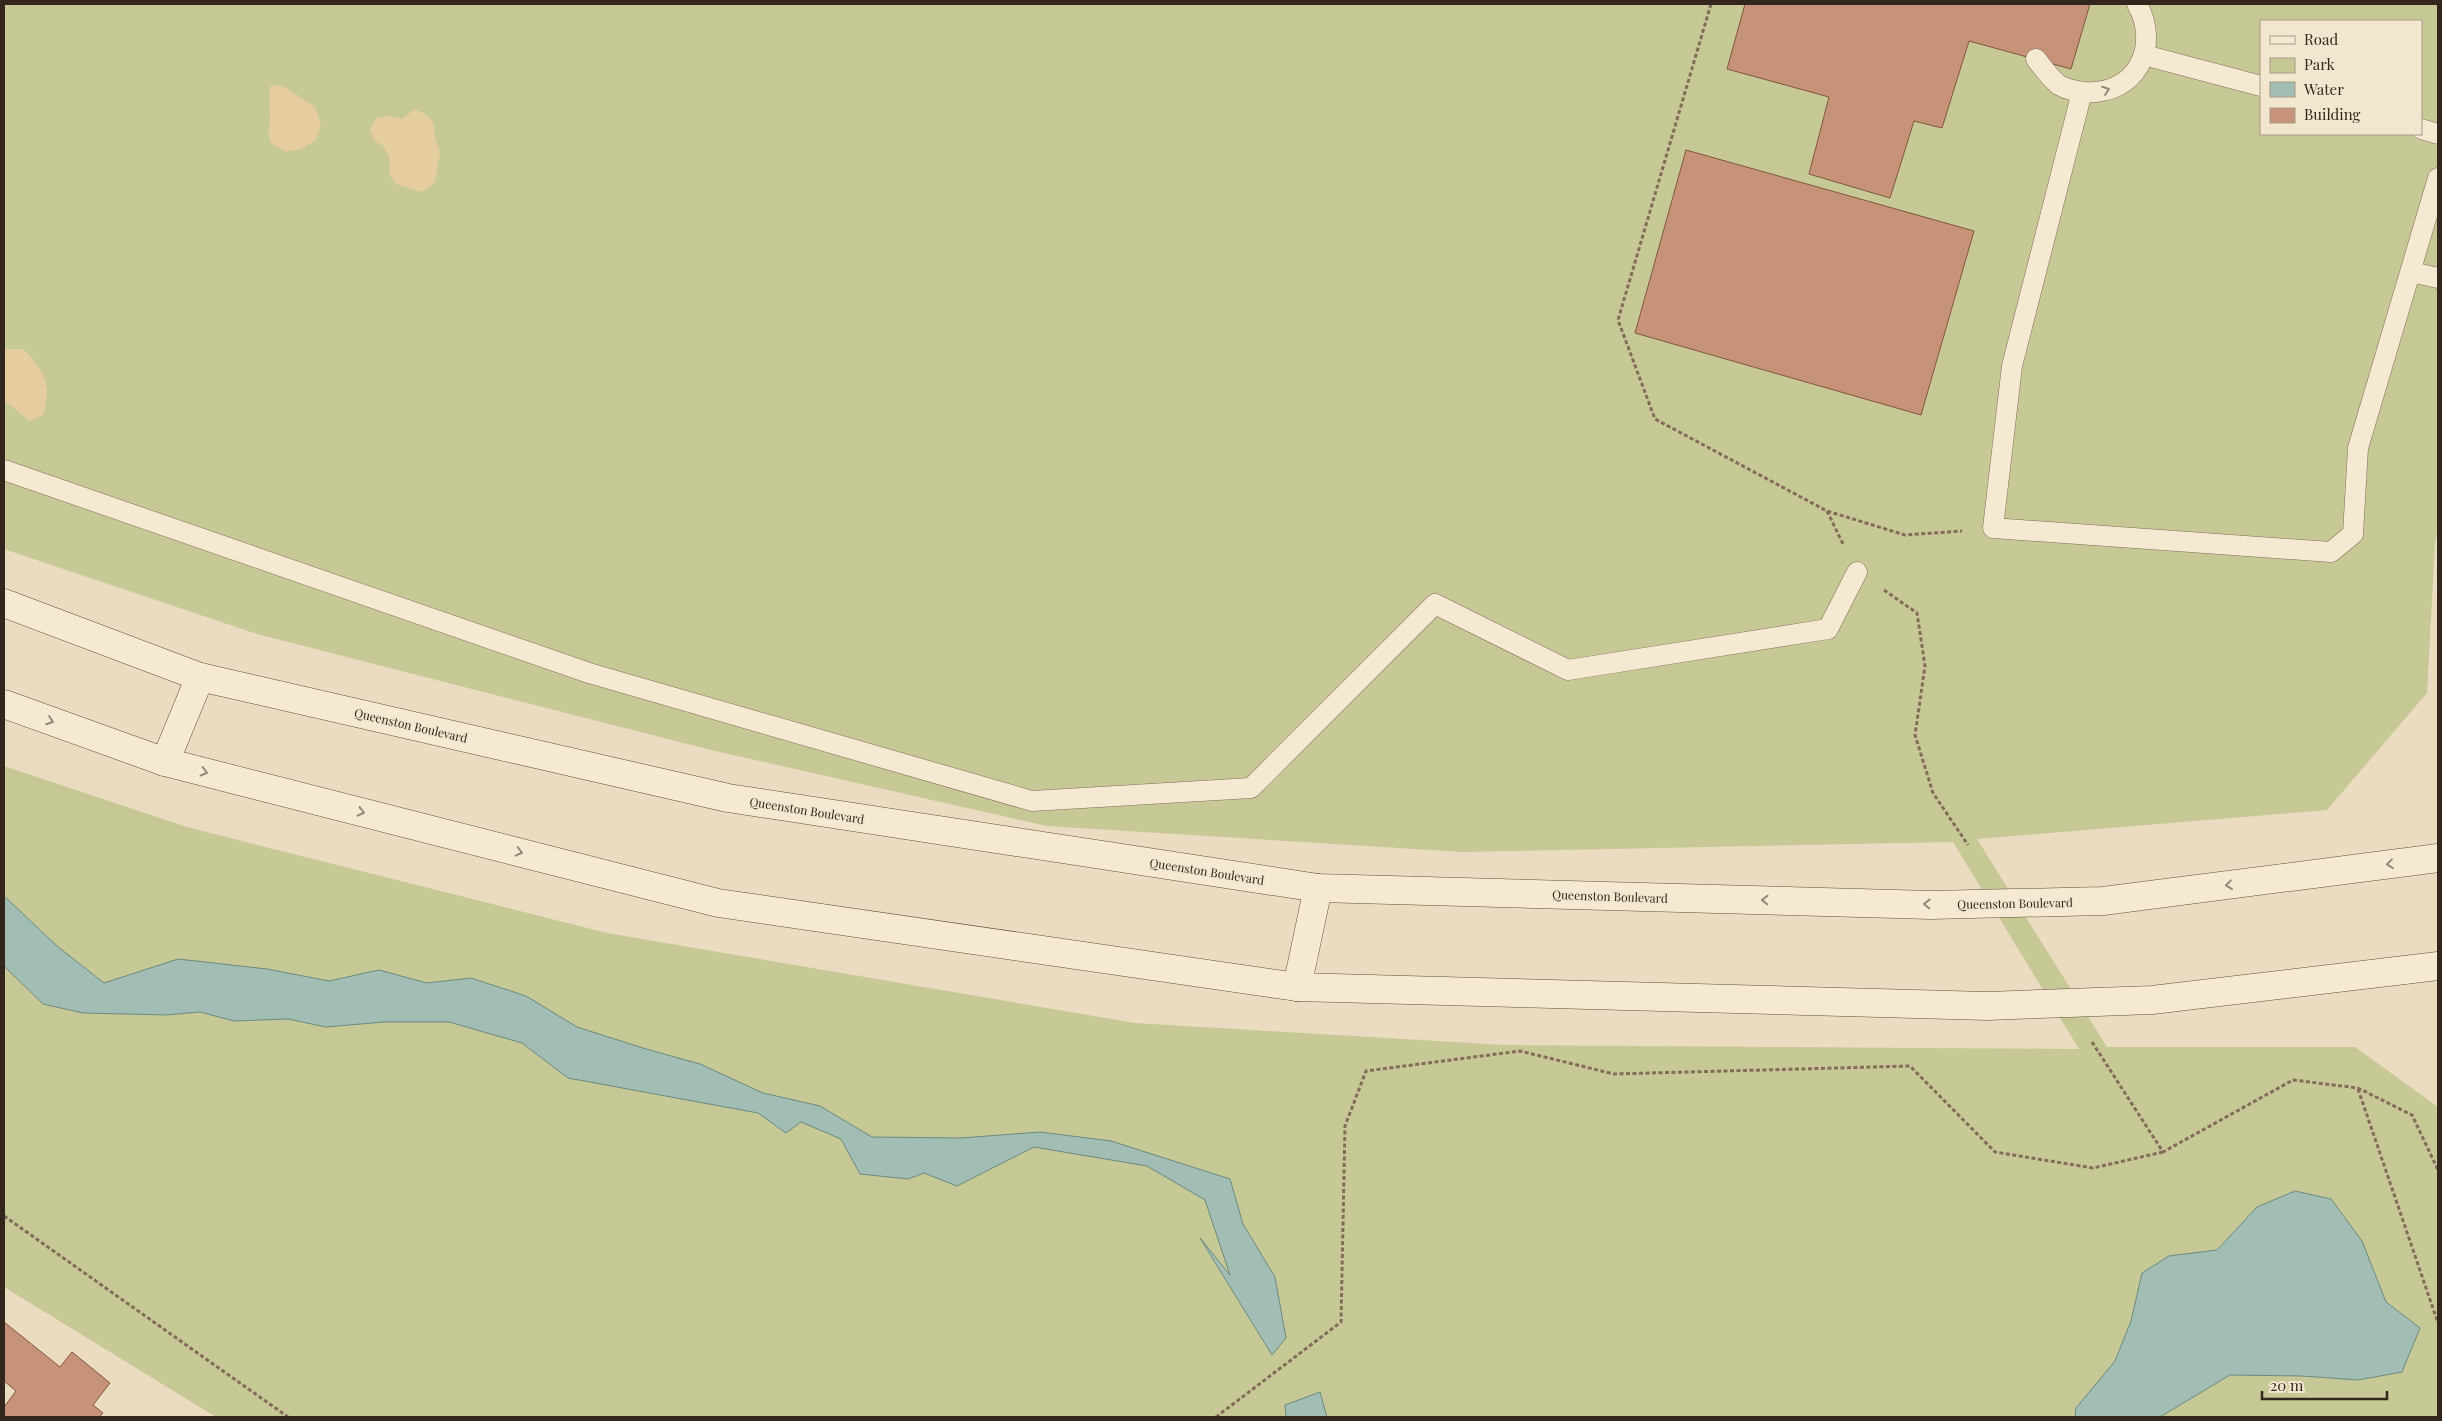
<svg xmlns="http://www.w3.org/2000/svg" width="2442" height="1421" font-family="'Playfair Display',serif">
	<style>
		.green { fill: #c6c895; fill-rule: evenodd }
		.sand { fill: #e6cd9e }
		.water { fill: #a2bdb3; stroke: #6b8a80 }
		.building { fill: #c79378; stroke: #805540 }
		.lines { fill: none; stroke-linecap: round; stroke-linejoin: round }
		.service-casing { stroke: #836c59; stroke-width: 21 }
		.secondary-casing { stroke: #644d3c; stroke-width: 29 }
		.path { stroke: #836c59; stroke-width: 3; stroke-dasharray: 4 2.5; stroke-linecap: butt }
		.service { stroke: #f6e9d2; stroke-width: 20 }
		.secondary { stroke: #f6e9d2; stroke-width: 28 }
		.oneway { stroke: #948878 }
		.labels { text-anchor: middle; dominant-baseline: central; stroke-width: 4; stroke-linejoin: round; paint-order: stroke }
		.street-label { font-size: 12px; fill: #33261d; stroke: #f3e6cf }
	</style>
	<rect width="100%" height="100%" fill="#ebdbc0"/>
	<path class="green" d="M4,4H2438V528L2435,544L2427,693L2327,810L1977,839L2107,1047H2355L2438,1107V1417H216L4,1287V766L187,827L607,933L1135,1023L1504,1045L2079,1049L1953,842L1462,852L1047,826L711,750L257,634L4,549ZM2261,21H2421V134H2261Z"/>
	<g class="sand">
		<path d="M271,85L284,87L315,107L321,125L316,140L301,149L286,152L271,143C267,132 270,125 270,114C270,103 268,96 271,85Z"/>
		<path d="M415,109L428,116L434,124L435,139L440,152L435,182L422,192L396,184L390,175L389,156L383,146L374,140L370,129L377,118L388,116L402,119Z"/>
		<path d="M4,349H23C45,371 52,384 43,415L30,421C21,416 13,405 4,402Z"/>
	</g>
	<g class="water">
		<path d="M4,896L57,946L104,983L178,959L267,969L329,981L379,970L427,983L471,978L526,996L577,1027L646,1049L700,1064L763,1093L820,1106L872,1137L961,1138L1040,1132L1111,1141L1230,1179L1243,1224L1275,1277L1286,1338L1272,1355L1200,1238L1230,1275L1205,1200L1147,1166L1034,1147L957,1186L924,1173L908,1179L860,1174L841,1139L801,1122L786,1133L758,1113L568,1078L522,1043L449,1022H384L326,1027L288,1019L234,1021L200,1012L167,1015L83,1013L43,1004L4,966Z"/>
		<path d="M2295,1191L2331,1199L2362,1241L2386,1302L2420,1328L2402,1372L2358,1380L2302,1376L2230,1375L2160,1417H2075L2076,1408L2115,1361L2131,1321L2142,1273L2169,1256L2217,1250L2257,1207Z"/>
		<path d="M1320,1392L1327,1417H1286L1285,1405Z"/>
	</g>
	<g class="building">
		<path d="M1745,4H2090L2071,69L1969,41L1942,128L1914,121L1890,198L1809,174L1829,97L1727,69Z"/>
		<path d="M1686,150L1974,231L1921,415L1635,333Z"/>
		<path d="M4,1322L60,1367L72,1352L110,1383L93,1405L103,1413L99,1417H4V1407L16,1391L4,1381Z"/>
	</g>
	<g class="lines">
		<g class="service-casing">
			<g id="service">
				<path d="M2144,55L2261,86"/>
				<path d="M2036,59C2043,68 2050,78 2059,85C2067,90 2075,91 2084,92C2136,96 2161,47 2137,4"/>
				<path d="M2082,92L2012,366L1993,528L2331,552L2353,534L2358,448L2438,178"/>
				<path d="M2421,129L2438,134"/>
				<path d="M2411,272L2438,278"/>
				<path d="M4,470L589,673L1032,801L1251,788L1435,604L1568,670L1828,629L1857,572"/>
			</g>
		</g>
		<g class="secondary-casing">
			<g id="secondary">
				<path d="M4,603L200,677L728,798L1318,888L1931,905L2103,901L2438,858"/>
				<path d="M4,704L165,762L718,903L1297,987L1987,1006L2152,1000L2438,966"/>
				<path d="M165,762L200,677"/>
				<path d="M1297,987L1318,888"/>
			</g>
		</g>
		<g class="path">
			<path d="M1711,4L1618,320L1655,419L1827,511L1905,535L1962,531"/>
			<path d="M1827,511L1843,544"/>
			<path d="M1884,590L1917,613L1925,666L1915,735L1933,793L1968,845"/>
			<path d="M2092,1042L2163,1152L2293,1080L2358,1088L2412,1115L2438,1170"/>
			<path d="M2358,1089L2438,1323"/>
			<path d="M4,1216L288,1417"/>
			<path d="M1216,1417L1341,1322L1345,1126L1366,1071L1520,1051L1614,1074L1910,1066L1995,1152L2093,1168L2163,1152"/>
		</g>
		<use href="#service" class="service"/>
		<use href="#secondary" class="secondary"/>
	</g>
	<defs><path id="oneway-chevron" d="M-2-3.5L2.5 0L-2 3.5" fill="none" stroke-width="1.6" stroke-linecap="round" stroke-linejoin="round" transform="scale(1.25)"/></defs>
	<g class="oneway">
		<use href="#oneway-chevron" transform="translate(2106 90) rotate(-20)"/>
		<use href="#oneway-chevron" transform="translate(50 721) rotate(20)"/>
		<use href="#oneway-chevron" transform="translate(204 772) rotate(14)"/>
		<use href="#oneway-chevron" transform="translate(361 812) rotate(14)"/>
		<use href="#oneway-chevron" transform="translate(519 852) rotate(14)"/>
		<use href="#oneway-chevron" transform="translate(2390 864) rotate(173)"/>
		<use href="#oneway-chevron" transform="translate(2229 885) rotate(173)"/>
		<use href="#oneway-chevron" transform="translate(1765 900) rotate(-178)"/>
		<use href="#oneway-chevron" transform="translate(1927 904) rotate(-179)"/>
	</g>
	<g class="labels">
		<g class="street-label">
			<text transform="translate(411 725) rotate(13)">Queenston Boulevard</text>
			<text transform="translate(807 810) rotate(9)">Queenston Boulevard</text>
			<text transform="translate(1207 871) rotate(9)">Queenston Boulevard</text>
			<text transform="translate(1610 896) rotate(2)">Queenston Boulevard</text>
			<text transform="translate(2015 903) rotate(-1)">Queenston Boulevard</text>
		</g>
	</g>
	<rect width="2442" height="1421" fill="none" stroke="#33261d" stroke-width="10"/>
	<rect x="2260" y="20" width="162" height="115" fill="#f3e6cf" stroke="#a69988"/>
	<rect x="2270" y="36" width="25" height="8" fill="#f6e9d2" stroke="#a69988"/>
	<text x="2304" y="45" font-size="15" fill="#33261d">Road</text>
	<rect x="2270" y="58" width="25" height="15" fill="#c6c895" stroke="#a69988"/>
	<text x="2304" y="70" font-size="15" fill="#33261d">Park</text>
	<rect x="2270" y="82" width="25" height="15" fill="#a2bdb3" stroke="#a69988"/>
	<text x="2304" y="95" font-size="15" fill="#33261d">Water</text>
	<rect x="2270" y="108" width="25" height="15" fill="#c79378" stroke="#a69988"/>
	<text x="2304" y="120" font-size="15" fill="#33261d">Building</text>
	<path d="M2262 1391v8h125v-8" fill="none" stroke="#33261d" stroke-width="2.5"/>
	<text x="2270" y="1391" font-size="15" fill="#33261d" stroke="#f3e6cf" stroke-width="4" paint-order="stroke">20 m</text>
</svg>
